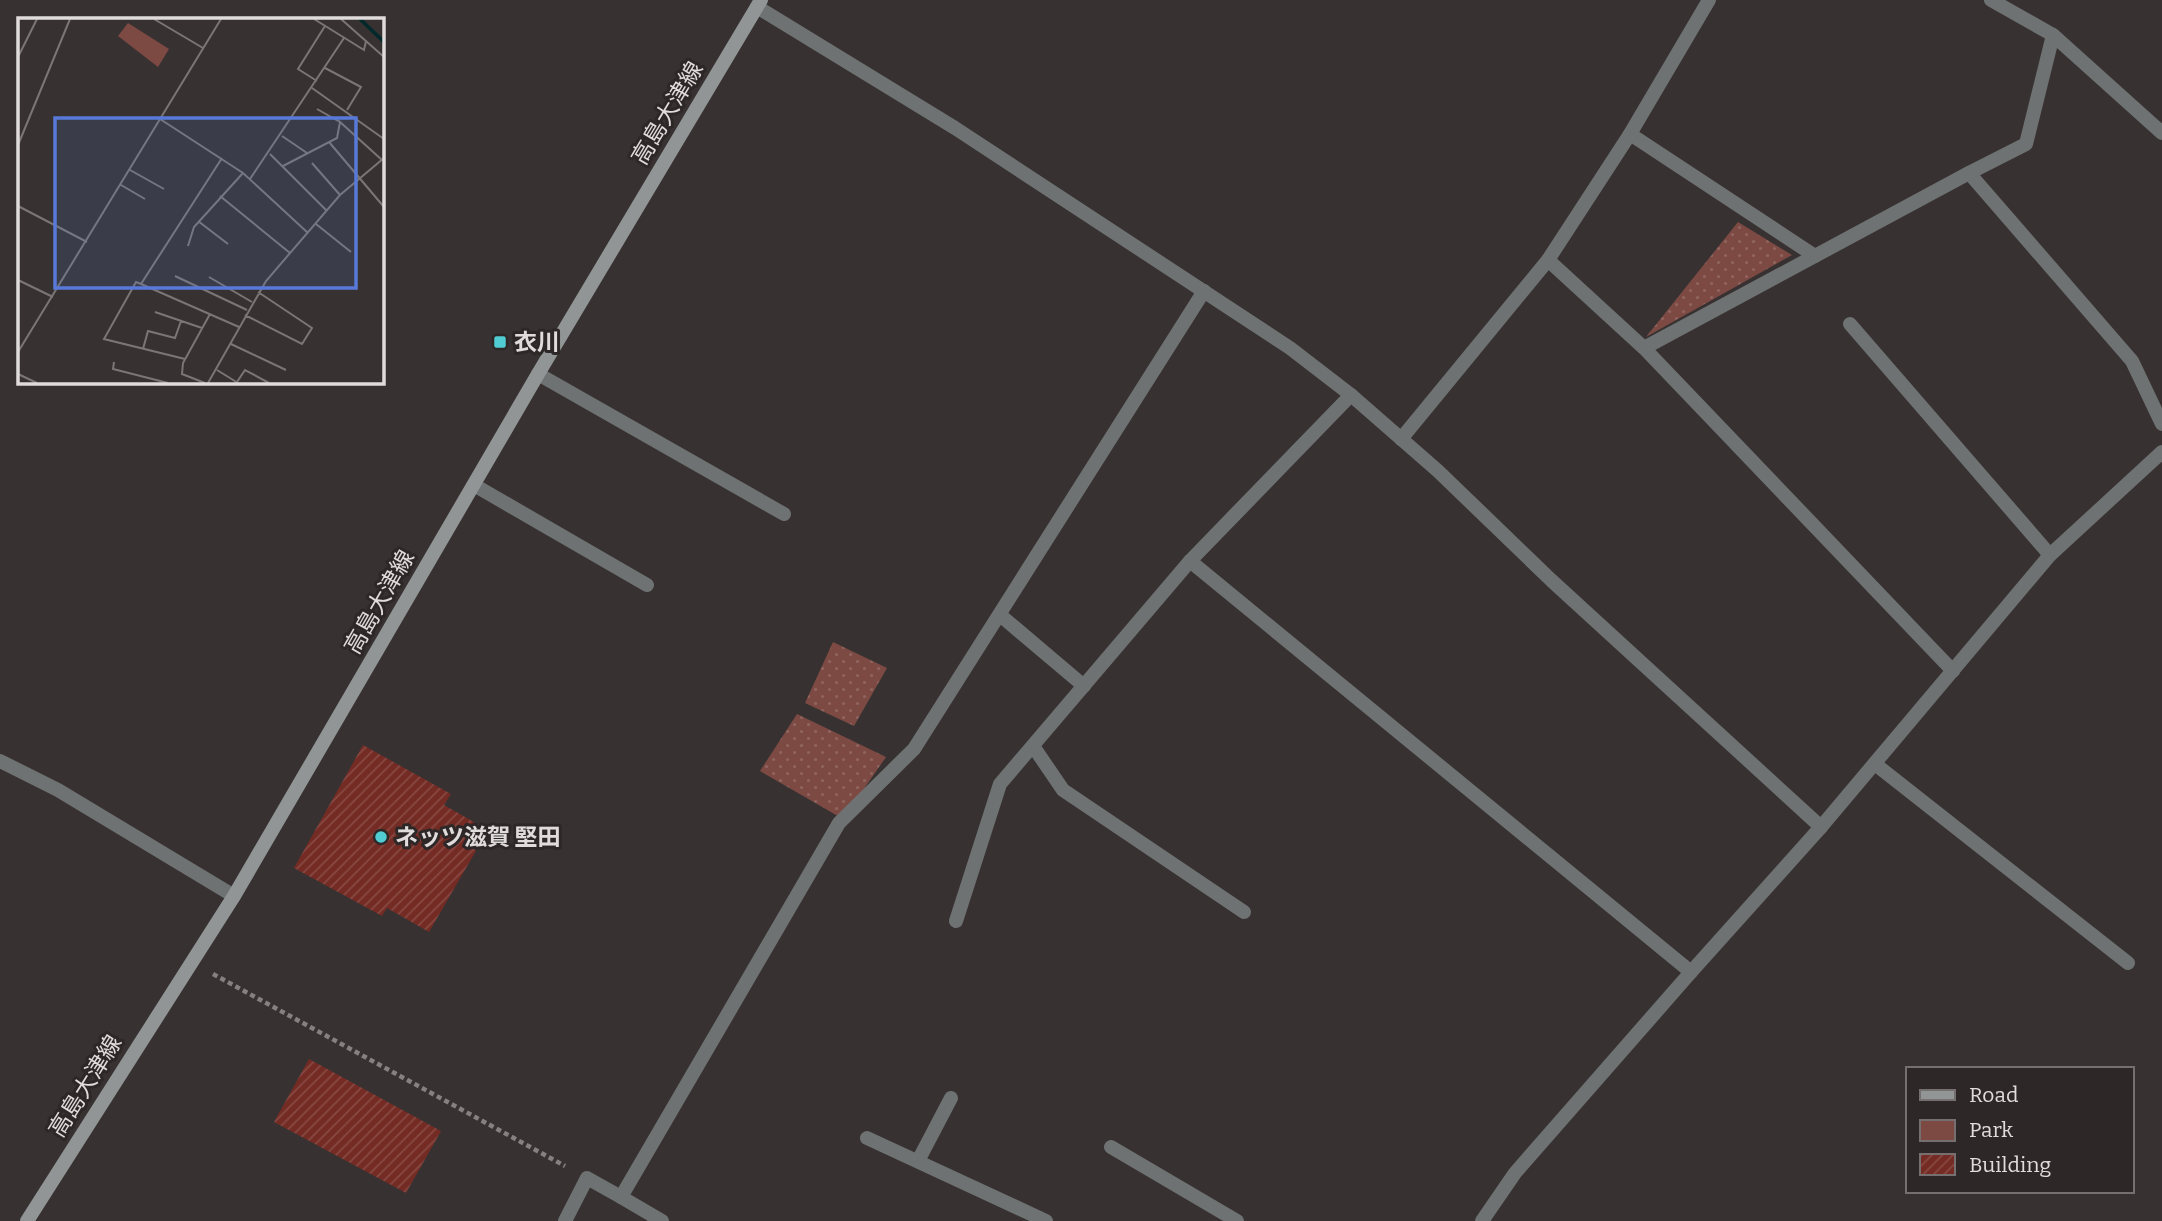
<svg xmlns="http://www.w3.org/2000/svg" width="2162" height="1221" font-family="Bitter,'Noto Sans JP',serif">
	<style>
		.green { fill: url(#green-dots) }
		.building { fill: url(#building-hatch) }
		.lines { fill: none; stroke-linecap: round; stroke-linejoin: round }
		.path { stroke: #868180; stroke-width: 4.5; stroke-dasharray: 5 3.5; stroke-linecap: butt }
		.minor { stroke: #6f7272; stroke-width: 14 }
		.secondary { stroke: #919595; stroke-width: 14 }
		.poi-dot { fill: #51ccd2; stroke: #2d2827; stroke-width: 2.5 }
		.labels { text-anchor: middle; dominant-baseline: central; stroke-width: 6; stroke-linejoin: round; paint-order: stroke }
		.street-label { font-size: 23px; fill: #e0dcdc; stroke: #2d2827 }
		.poi-label { font-size: 23px; font-weight: bold; fill: #e0dcdc; stroke: #2d2827; text-anchor: start }
		.inset-river { fill: none; stroke: #01282a; stroke-width: 3.5 }
		.inset-road { fill: none; stroke: #7b7675; stroke-width: 2 }
		.view { fill: #5879d9; fill-opacity: 0.15; stroke: #5879d9; stroke-width: 3.5 }
		.inset-edge { fill: none; stroke: #e0dcdc; stroke-width: 3.5 }
	</style>
	<defs>
		<pattern id="green-dots" width="8" height="8" patternUnits="userSpaceOnUse" patternTransform="scale(1.75)"><rect width="8" height="8" fill="#7d4943"/><path d="M2 2h.1M6 6h.1" fill="none" stroke="#8f635e" stroke-width="1.8" stroke-linecap="round"/></pattern>
		<pattern id="building-hatch" width="6" height="6" patternUnits="userSpaceOnUse" patternTransform="scale(1.75)"><rect width="6" height="6" fill="#742b24"/><path d="M-1 1l2-2M0 6l6-6M5 7l2-2" fill="none" stroke="#884943"/></pattern>
	</defs>
	<rect width="100%" height="100%" fill="#373231"/>
	<g class="green">
		<path d="M1738,222L1792,255L1646,337Z"/>
		<path d="M833,642L887,668L854,726L805,703Z"/>
		<path d="M797,714L886,757L843,819L760,771Z"/>
	</g>
	<g class="building">
		<path d="M363,745L451,794L444,805L488,830L429,932L387,908L382,916L294,868Z"/>
		<path d="M309,1059L441,1131L406,1193L274,1122Z"/>
	</g>
	<g class="lines">
		<path class="path" d="M213,974L565,1166"/>
		<g class="minor">
			<path d="M1991,0L2053,35"/>
			<path d="M757,7L955,128L1290,348L1351,395L1438,471L1551,580L1821,827"/>
			<path d="M1630,134L1815,256"/>
			<path d="M1969,173L2132,361L2162,424"/>
			<path d="M1548,260L1644,348L1953,671"/>
			<path d="M1850,324L2050,555"/>
			<path d="M1644,348L1969,173L2026,144L2053,35L2162,133"/>
			<path d="M538,374L784,514"/>
			<path d="M1401,439L1548,260L1630,134L1709,0"/>
			<path d="M474,485L647,585"/>
			<path d="M1190,561L1691,972"/>
			<path d="M1000,615L1084,686"/>
			<path d="M1033,746L1063,790L1244,912"/>
			<path d="M0,761L58,790L234,896"/>
			<path d="M1875,764L2128,963"/>
			<path d="M956,921L1000,784L1190,561L1351,395"/>
			<path d="M867,1138L1046,1221"/>
			<path d="M1111,1147L1237,1221"/>
			<path d="M918,1161L951,1098"/>
			<path d="M565,1221L587,1178L621,1197"/>
			<path d="M662,1221L621,1197L839,823L914,749L1204,291"/>
			<path d="M1482,1221L1515,1173L1691,972L1821,827L2050,555L2162,452"/>
		</g>
		<path class="secondary" d="M27,1221L234,896L538,374L761,0"/>
	</g>
	<g class="poi-dot">
		<rect x="493" y="335" width="14" height="14" rx="3.5"/>
		<circle cx="381" cy="837" r="7"/>
	</g>
	<g class="labels">
		<g class="street-label">
			<text transform="translate(667 113) rotate(-59)">高島大津線</text>
			<text transform="translate(379 602) rotate(-60)">高島大津線</text>
			<text transform="translate(85 1086) rotate(-58)">高島大津線</text>
		</g>
		<g class="poi-label">
			<text x="514" y="342">衣川</text>
			<text x="395" y="837">ネッツ滋賀 堅田</text>
		</g>
	</g>
	<g transform="translate(18 18)">
		<rect width="366" height="366" fill="#373231"/>
		<path d="M110,5L151,31L140,49L100,18Z" fill="#7d4943"/>
		<path class="inset-river" d="M342,1L366,24"/>
		<path class="inset-road" d="M136,1L185,30M296,1L346,32L348,23M323,1L366,39M0,39L19,1M307,50L343,69L329,92M299,63L280,51L307,8M294,70L366,121M299,91L322,104M142,101L225,155L290,215M264,118L289,135M311,124L366,189M0,127L52,1M252,136L309,193M204,140L123,266L221,309M294,145L322,177M265,148L319,120L322,104L364,142M112,152L146,171M232,161L326,20M103,167L127,181M202,178L272,235M0,188L69,224M180,203L210,226M298,206L333,234M170,228L176,209L225,155M157,258L229,292M191,259L234,284M0,262L35,279M123,266L118,264L86,321L167,341M137,294L184,310M227,297L284,326L294,310L240,274M213,326L268,352M125,331L130,313L157,320L163,303M0,334L203,1M96,344L95,351L150,365M199,352L220,365M0,356L19,365M219,364L227,352L251,365M187,365L164,356L165,345L192,296M190,365L248,263L322,177L366,140"/>
		<path class="view" d="M37,100H338V270H37Z"/>
		<rect width="366" height="366" class="inset-edge"/>
	</g>
	<rect x="1906" y="1067" width="228" height="126" fill="#2d2827" stroke="#75706f" stroke-width="2"/>
	<rect x="1920" y="1090" width="35" height="10" fill="#919595" stroke="#75706f" stroke-width="2"/>
	<text x="1969" y="1102" font-size="21" fill="#e0dcdc">Road</text>
	<rect x="1920" y="1120" width="35" height="21" fill="#7d4943" stroke="#75706f" stroke-width="2"/>
	<text x="1969" y="1137" font-size="21" fill="#e0dcdc">Park</text>
	<rect x="1920" y="1154" width="35" height="21" fill="url(#building-hatch)" stroke="#75706f" stroke-width="2"/>
	<text x="1969" y="1172" font-size="21" fill="#e0dcdc">Building</text>
</svg>
